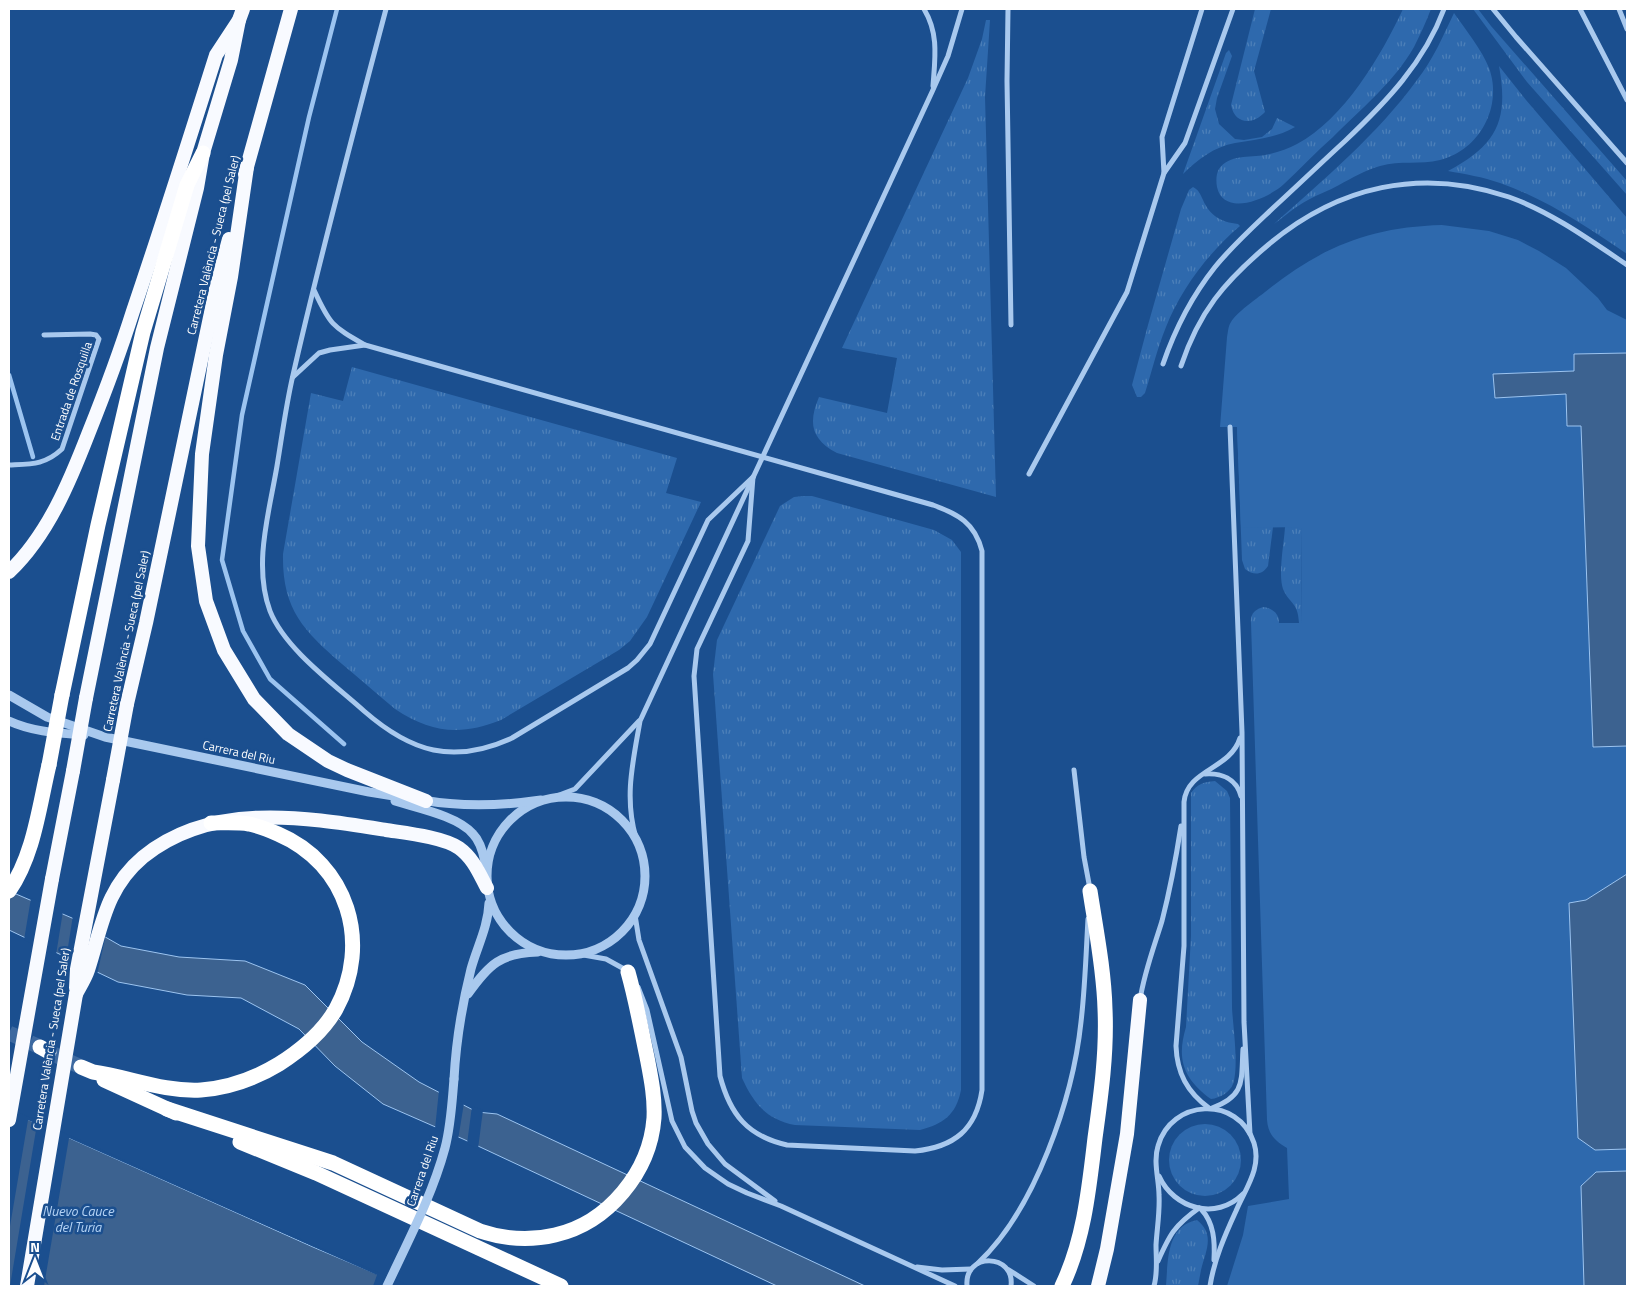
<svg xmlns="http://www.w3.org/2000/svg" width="1636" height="1295" font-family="'Titillium Web',sans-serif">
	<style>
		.grass { fill: url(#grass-tufts) }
		.green { fill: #2e69ad }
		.water { fill: #3c6290; stroke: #9cc4f0 }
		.pier { fill: #1b4f8f }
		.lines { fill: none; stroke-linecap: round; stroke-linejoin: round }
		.stream { stroke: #9cc4f0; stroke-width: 4.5 }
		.motorway-tunnel { stroke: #3d69a0; stroke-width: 15; stroke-dasharray: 15 8; stroke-linecap: butt }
		.minor { stroke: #a9c9ee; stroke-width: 5 }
		.tertiary { stroke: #a9c9ee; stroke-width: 9 }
		.trunk { stroke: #f8faff; stroke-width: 14 }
		.motorway { stroke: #fff; stroke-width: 15 }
		.tertiary-bridge { stroke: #a9c9ee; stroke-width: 9 }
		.trunk-bridge { stroke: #f8faff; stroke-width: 14 }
		.motorway-bridge { stroke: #fff; stroke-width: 15 }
		.labels { text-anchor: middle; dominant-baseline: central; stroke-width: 5; stroke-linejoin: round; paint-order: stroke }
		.street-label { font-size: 12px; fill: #fff; stroke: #1b4f8f }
		.water-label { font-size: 14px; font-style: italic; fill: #b5d3f5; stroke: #1b4f8f }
	</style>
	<defs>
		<pattern id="grass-tufts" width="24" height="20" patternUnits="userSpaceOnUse" patternTransform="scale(1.25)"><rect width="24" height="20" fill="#2e69ad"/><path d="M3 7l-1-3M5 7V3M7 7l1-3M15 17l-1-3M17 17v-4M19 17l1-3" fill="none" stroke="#4d80b9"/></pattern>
	</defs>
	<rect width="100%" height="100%" fill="#1b4f8f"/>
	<g class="grass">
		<path d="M1255,9H1271L1254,71L1265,112C1253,125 1235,125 1231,105Z"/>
		<path d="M1403,9H1431C1426,22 1420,35 1414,47C1394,82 1361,109 1333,137C1316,152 1300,169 1284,184C1269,198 1224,218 1217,187C1216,181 1216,174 1219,169C1229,154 1250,158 1265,155C1276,153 1288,149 1297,144C1344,119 1381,56 1403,9Z"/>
		<path d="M1473,9H1478L1491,26L1627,181V195L1527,82Z"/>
		<path d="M1454,13C1465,29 1482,50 1489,68C1503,106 1480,150 1440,160C1420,165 1400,160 1380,166C1365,170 1352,178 1339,185C1329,191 1318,194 1308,200C1296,206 1285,216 1274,224C1324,179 1377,135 1417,80C1433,60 1443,36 1454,13Z"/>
		<path d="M986,20H990L985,97L996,497L837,453C811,439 808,423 819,397L887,413L897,358L842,348L968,78L982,39Z"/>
		<path d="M1229,50L1232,56L1217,98L1215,109L1219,124L1235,139L1244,140L1262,137L1272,129L1277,118L1295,127C1276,138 1257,139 1235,143C1214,147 1198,159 1183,174L1226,53Z"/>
		<path d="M1499,66L1526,100L1627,218V254C1587,227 1546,199 1500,183C1483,177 1465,174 1448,171C1497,145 1509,120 1499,66Z"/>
		<path d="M1193,187C1199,190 1200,194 1203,200C1210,216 1221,222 1238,224L1240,226C1209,252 1181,289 1166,327C1157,349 1152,371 1145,393L1141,397H1137L1132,385L1148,325L1181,209L1189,190Z"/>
		<path d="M352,367L677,458L666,493L701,502L647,617L630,641L619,650L501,720C461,736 431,733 395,709C377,694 360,679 342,664C303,630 282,609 283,554L311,393L343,401Z"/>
		<path d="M1237,426L1270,431L1273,527L1268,566C1262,575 1254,576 1245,569L1242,560Z"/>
		<path d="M803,496H812L934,530L952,540L961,552V1090C956,1115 943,1124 920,1130L795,1125C766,1119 754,1104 742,1078L713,674L717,640L780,506L794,497Z"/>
		<path d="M1301,526L1302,623H1299C1298,601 1289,604 1283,589C1278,573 1284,544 1285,527Z"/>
		<path d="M1264,607C1273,609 1279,613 1279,623H1251C1250,614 1255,609 1264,607Z"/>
		<path d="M1215,781L1227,791L1230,798L1232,1008C1233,1026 1239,1067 1233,1084C1230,1092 1220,1098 1211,1099C1184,1079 1176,1060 1186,1027L1191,936V793C1197,784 1204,782 1215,781Z"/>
		<circle cx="1205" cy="1160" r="36"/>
		<path d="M1197,1220C1216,1235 1205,1252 1201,1270C1200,1275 1199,1281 1198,1286H1166C1168,1262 1166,1226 1197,1220Z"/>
	</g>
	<path class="green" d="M1442,225L1489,231L1518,240L1539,251L1566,268L1598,298L1607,310L1627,320V353L1574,354V371L1493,375L1495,398L1566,393L1567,426H1581L1593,747L1627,746V874L1586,900L1569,904L1596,1150L1627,1149V1171L1596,1172L1581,1186L1584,1286H1227L1243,1235L1248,1206L1289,1199L1287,1148C1275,1141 1268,1134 1267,1120L1251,623H1302L1301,527L1241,528L1237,427H1220L1227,337C1228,333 1228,326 1231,322C1236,313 1256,299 1265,292C1321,247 1370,227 1442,225Z"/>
	<g class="water">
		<path d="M1627,353V746L1593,747L1581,426H1567L1566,394L1495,398L1493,374L1574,371V354Z"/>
		<path d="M1627,874V1149L1595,1150L1578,1138L1569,903L1586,900Z"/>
		<path d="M9,891L72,918L121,946L179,957L245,961L305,985L362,1042L419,1082L477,1112L497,1114L865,1286H777L463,1139L383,1104L335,1066L299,1029L241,998L187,995L118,982L9,930Z"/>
		<path d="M9,1111L313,1247L405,1286H9Z"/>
		<path d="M1627,1171V1286H1584L1581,1186L1596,1172Z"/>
	</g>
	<g class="pier">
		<path d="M31,898L63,911L56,955L24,940Z"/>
		<path d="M73,915L106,934L97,975L66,960Z"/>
		<path d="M439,1090L464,1103L458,1140L435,1129Z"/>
		<path d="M472,1106L483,1110L478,1149L467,1144Z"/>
		<path d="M9,1108L314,1245L406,1284L408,1286H373L377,1275L69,1138L44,1286H10L37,1124L28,1120L9,1232Z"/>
	</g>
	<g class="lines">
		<g class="stream">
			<path d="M337,9L309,117L242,415L222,560L243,631L270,679L344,744"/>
			<path d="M9,375L33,457"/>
		</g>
		<g class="motorway-tunnel">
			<path d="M9,1033L40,1047"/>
			<path d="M49,1052L81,1067"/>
		</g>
		<g class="minor">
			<path d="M386,9C354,130 321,252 293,375C286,405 282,436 277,466C269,513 253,565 270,611C285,649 334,684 364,711C411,752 453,765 512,738L628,668L637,660L650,644L708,520L753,477"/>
			<path d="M924,9C939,34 935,58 933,86"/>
			<path d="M1008,9L1007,81L1011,325"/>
			<path d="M1493,9L1516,37L1627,163"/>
			<path d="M1580,9L1627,100"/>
			<path d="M1619,9L1627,29"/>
			<path d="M1164,173L1162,137L1202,9"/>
			<path d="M314,290C330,325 332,326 365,345L933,505C958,514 975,523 982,551V1090C976,1130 954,1147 915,1151L787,1145C747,1136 730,1114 720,1076L694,676L697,649L748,541L753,477"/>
			<path d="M1163,364C1175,329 1192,296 1215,267C1232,246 1253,227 1273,208C1297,186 1321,163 1345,141C1386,102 1424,63 1444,9"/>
			<path d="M1181,366C1199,312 1224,282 1268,245C1338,186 1421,167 1509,197C1551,212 1590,240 1627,265"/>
			<path d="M293,377L319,353L330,350L365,345"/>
			<path d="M1230,427L1242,732L1244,1022L1250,1134"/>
			<path d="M9,465C31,464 45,465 62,449L99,339L96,335L90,334L44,335"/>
			<path d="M1029,474L1127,292L1164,173L1185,143L1233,9"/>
			<path d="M1074,770L1084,857L1090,889"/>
			<path d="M1205,774C1221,773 1236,778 1241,796"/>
			<path d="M554,797L575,789L639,721"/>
			<path d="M636,838C624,797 633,762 640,721L932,92L948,56L962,9"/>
			<path d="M635,915L639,940L681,1057L692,1111L696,1123L708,1144L725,1164L775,1201"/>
			<path d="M578,954L606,959L626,970"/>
			<path d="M638,987L647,1010L672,1121L685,1147L705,1168L728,1184L747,1193L781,1206L955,1286"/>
			<path d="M1140,1000C1144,973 1154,947 1162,921C1170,890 1176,858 1181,826"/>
			<path d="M1209,1108C1187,1092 1177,1073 1176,1046L1184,946V802C1187,769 1230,770 1240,738"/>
			<path d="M1212,1108C1246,1096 1241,1080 1243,1049"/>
			<path d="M1159,1176C1174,1209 1216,1221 1243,1194"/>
			<path d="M1201,1209C1214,1223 1215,1241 1214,1260"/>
			<path d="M1158,1261C1170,1234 1174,1226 1199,1208"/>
			<path d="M978,1263C1035,1210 1073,1098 1081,1022C1085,988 1086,954 1088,919"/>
			<path d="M917,1267L942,1270L971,1269"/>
			<path d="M1009,1270L1034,1286"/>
			<path d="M967,1286C964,1252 1015,1253 1011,1286"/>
			<path d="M1154,1286C1158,1272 1156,1259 1156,1245C1157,1228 1160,1212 1159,1195C1159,1180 1153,1162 1158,1146C1171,1099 1238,1095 1254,1143C1262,1168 1245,1189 1236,1211C1225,1235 1214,1260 1210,1286"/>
		</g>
		<g class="tertiary">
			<path d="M9,695L47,717L105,737L369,792L406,798"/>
			<path d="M9,721C33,732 58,733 84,735"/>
			<circle cx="566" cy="876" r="79"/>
			<path d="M422,800C462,807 500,806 541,800"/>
			<path d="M395,801C417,808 458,816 473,834C480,841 483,852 485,862"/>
			<path d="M468,994C489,964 501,953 538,952"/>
			<path d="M454,1079C456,1042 462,1005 471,969C477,947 488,927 489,903"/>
		</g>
		<g class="trunk">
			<path d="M247,167L231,277L216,355L202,454L198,546L206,601L224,650L254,699L288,734L328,761L347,770L426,801"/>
			<path d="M245,174L291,9"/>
			<path d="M9,572C48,535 70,481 89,432C105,392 120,352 133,311C162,226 189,140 216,55L239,20L243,9"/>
			<path d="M86,698L157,348L197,188L203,153L231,60L239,20"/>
			<path d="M127,704L146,623L217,284L229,239"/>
			<path d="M52,879L73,771"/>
			<path d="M76,988L77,969L113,780"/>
			<path d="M76,994C80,986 85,979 88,970C102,927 105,889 143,857C212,801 305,817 386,830C405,833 443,837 459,848C473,858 479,873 487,888"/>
			<path d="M1098,1286L1107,1249L1127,1134L1140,1000"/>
		</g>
		<g class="motorway">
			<path d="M62,695L98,525L143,332L187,185L203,153"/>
			<path d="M9,891C34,855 39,807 49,765"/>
			<path d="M40,1047L49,1052"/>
			<path d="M81,1067L93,1072C129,1077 163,1092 201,1090C228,1088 256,1078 279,1064C301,1050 323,1032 336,1009C372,943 348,864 278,834C269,830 259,826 249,824C237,822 224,823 211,823"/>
			<path d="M104,1080L176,1113"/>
			<path d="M167,1109L333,1163L480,1231C504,1239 530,1241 555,1235C608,1223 650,1172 654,1118C655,1097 651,1078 647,1057C641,1029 636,1000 628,972"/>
			<path d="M240,1142L316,1173L561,1286"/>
			<path d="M1062,1286C1084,1240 1089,1189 1095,1138C1101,1095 1107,1052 1105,1009C1104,970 1096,930 1090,891"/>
		</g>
		<path class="tertiary-bridge" d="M387,1286C408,1241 432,1196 445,1148C451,1125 452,1102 454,1079"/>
		<g class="trunk-bridge">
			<path d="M73,771L86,698"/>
			<path d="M113,780L127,704"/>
			<path d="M9,1120L52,879"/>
			<path d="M27,1286L76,994"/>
		</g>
		<path class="motorway-bridge" d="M49,765L62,695"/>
	</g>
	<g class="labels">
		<g class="street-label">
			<text transform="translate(213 245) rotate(-76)">Carretera València - Sueca (pel Saler)</text>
			<text transform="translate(71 391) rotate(-71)">Entrada de Rosquilla</text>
			<text transform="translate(126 641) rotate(-78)">Carretera València - Sueca (pel Saler)</text>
			<text transform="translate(239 752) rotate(12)">Carrera del Riu</text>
			<text transform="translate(51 1039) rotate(-81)">Carretera València - Sueca (pel Saler)</text>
			<text transform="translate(422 1171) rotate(-71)">Carrera del Riu</text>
		</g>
		<g class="water-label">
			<text x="78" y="1210">Nuevo Cauce<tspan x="78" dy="16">del Turia</tspan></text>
		</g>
	</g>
	<rect width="1636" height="1295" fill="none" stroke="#ffffff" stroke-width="20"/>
	<g transform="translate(35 1260)" stroke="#1b4f8f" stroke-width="4" paint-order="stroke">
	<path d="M0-4L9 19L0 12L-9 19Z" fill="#ffffff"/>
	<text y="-8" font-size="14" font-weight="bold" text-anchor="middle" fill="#ffffff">N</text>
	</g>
</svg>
